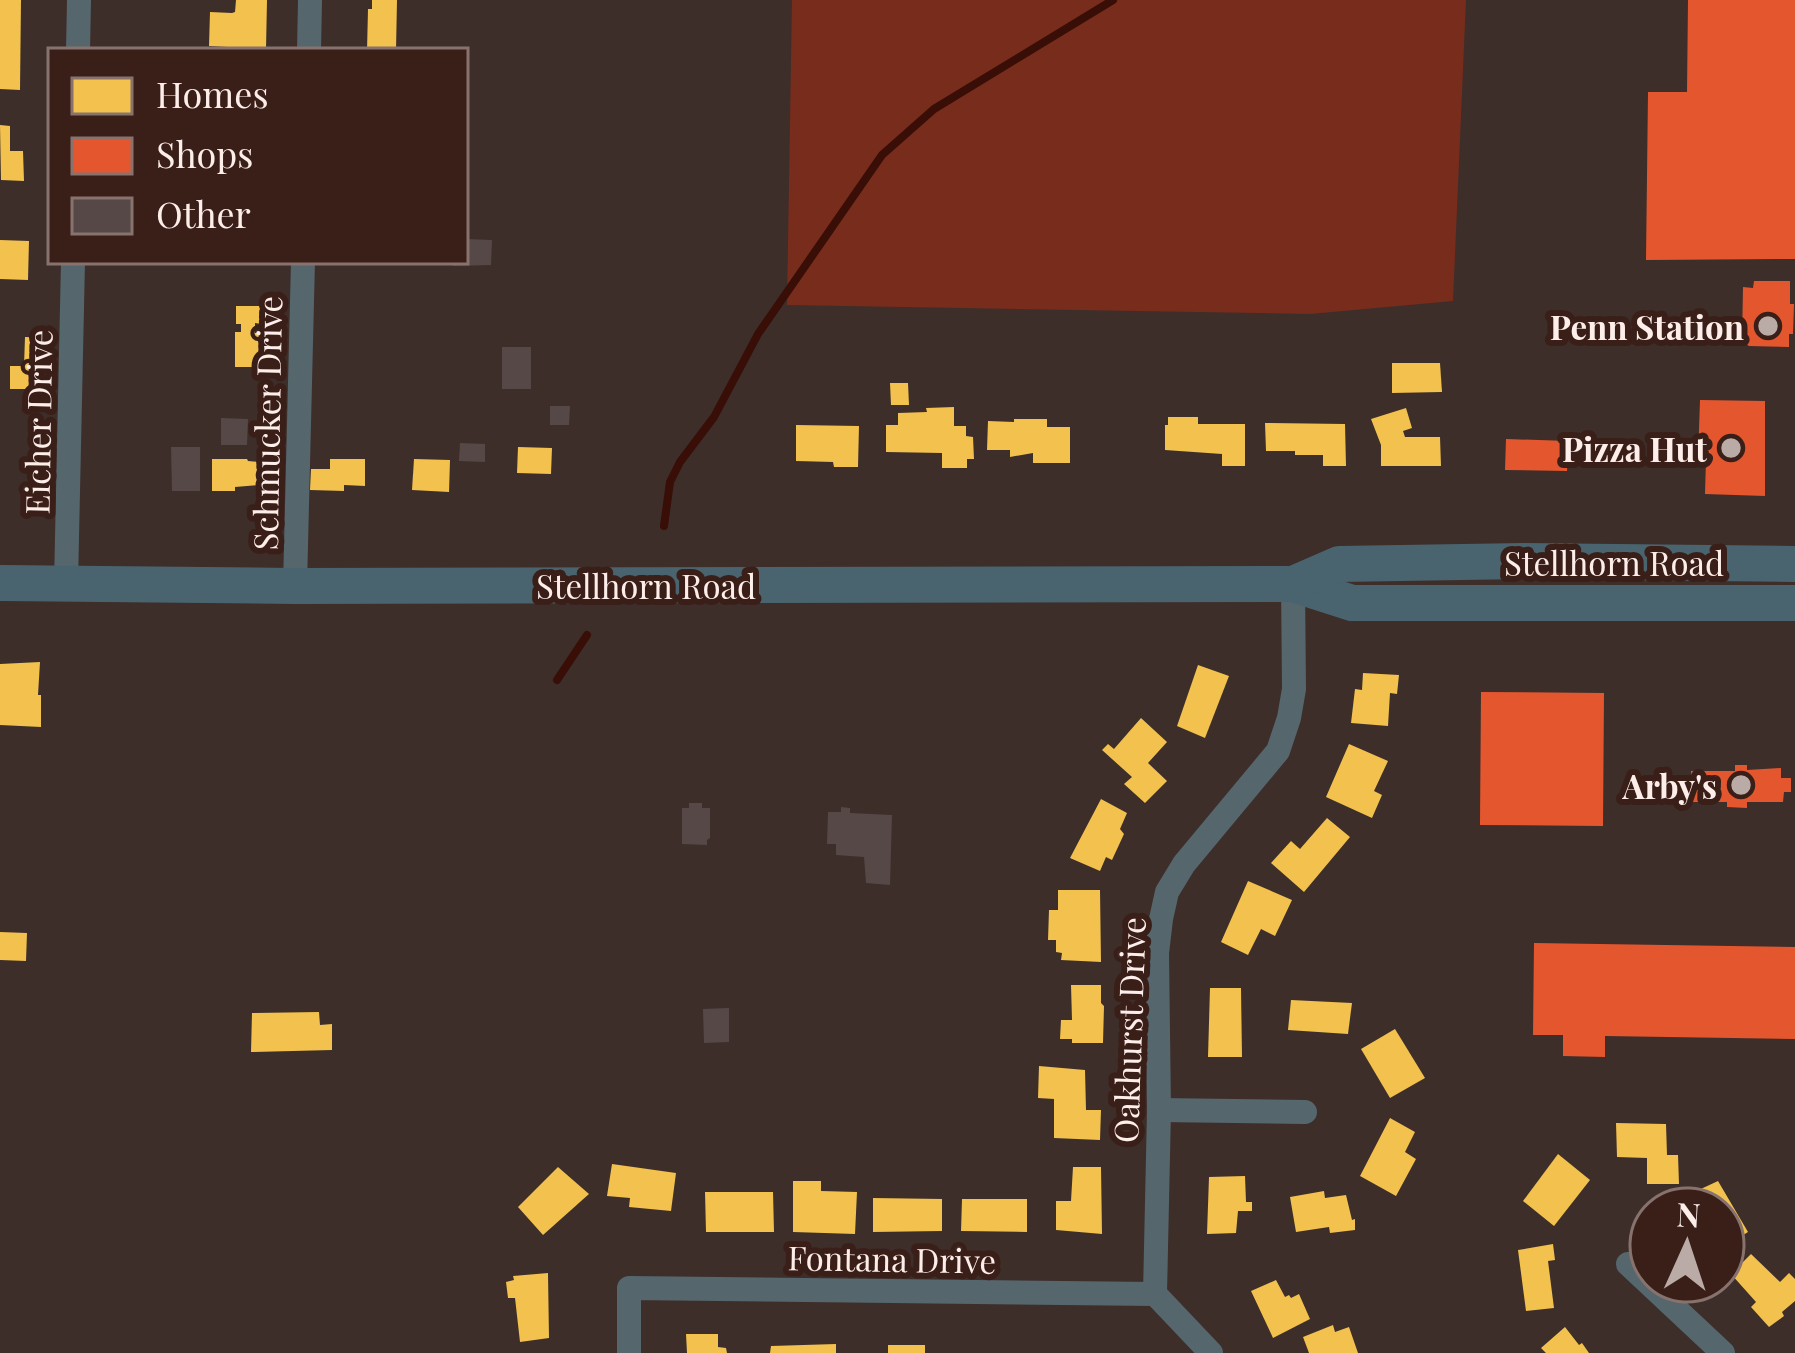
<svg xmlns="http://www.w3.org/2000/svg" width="1795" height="1353" font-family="'Playfair Display',serif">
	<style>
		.green { fill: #772c1c }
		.homes { fill: #f2c14e }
		.shops { fill: #e4572e }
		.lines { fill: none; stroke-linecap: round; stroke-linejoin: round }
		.stream { stroke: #380e07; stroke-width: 8 }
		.building { fill: #554846 }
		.minor { stroke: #56666d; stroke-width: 24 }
		.primary { stroke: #49646e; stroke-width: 36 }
		.poi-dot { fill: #baaba7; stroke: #3a1f19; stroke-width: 4.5 }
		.labels { text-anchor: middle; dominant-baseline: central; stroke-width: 12; stroke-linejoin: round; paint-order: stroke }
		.poi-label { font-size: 33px; font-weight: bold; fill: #fdeeea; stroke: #3a1f19; text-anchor: end }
		.street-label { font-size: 33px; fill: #fdeeea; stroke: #3a1f19 }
	</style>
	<rect width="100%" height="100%" fill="#3d2e2a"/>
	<path class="green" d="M792,0H1466L1453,301L1310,314L787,305Z"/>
	<g class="homes">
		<path d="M0,0H21L20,90L0,89Z"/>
		<path d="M236,0H267L266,49L209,46L210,12L232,13L235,12Z"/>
		<path d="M372,0H397L396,51H367L368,9H372Z"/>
		<path d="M0,125L10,126V151H23L24,181L1,180Z"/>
		<path d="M0,240L29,241L28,280L0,279Z"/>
		<path d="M236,306H261L262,324L255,323V333H263V367H235V332H241V324H236Z"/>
		<path d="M25,337L53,338L52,389H10V366H24Z"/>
		<path d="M1392,363H1440L1442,392L1392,393Z"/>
		<path d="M890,383H908L909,405H891Z"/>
		<path d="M954,407V426H966V436L973,437L974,459H967V468H942V453L886,452V425H898V413L927,412L926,408Z"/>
		<path d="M1406,408L1412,428L1403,431L1405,437H1440L1441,466H1381V445L1371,419Z"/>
		<path d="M1168,417H1198V424H1245V466H1222V454L1165,450V425H1168Z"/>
		<path d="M1014,419H1047V427H1070V463H1033V453L1010,457V450H987L988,421L1014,422Z"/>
		<path d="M1265,423L1345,424L1346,466H1323V455H1295V451H1266Z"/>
		<path d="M796,425L859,426L858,467H834L833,462L796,461Z"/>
		<path d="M518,447L552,448L551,474L517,473Z"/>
		<path d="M212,459H247L248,461L260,462V485L235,487V491H212Z"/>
		<path d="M330,459H365V486L344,485V491L310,490L311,469H330Z"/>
		<path d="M414,459L450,460L449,492L412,490Z"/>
		<path d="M40,662L38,695H41V727L0,725V664Z"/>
		<path d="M1198,665L1229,676L1205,738L1177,726Z"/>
		<path d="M1363,673L1399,675L1397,694L1390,693L1388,726L1351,723L1355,689L1362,690Z"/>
		<path d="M1141,718L1167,742L1148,763L1167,781L1145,803L1124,784L1132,777L1102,750L1108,744L1114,749Z"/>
		<path d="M1349,744L1388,761L1374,791L1382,795L1372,818L1326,797Z"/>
		<path d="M1101,799L1127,813L1120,829L1124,834L1112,860L1106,857L1100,871L1070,858Z"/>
		<path d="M1327,818L1350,837L1304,892L1271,863L1291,841L1300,849Z"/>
		<path d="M1248,881L1292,900L1275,936L1261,929L1248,955L1221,942Z"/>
		<path d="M1058,890H1100L1101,962L1061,960L1062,953L1056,952V940H1048L1049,910H1058Z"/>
		<path d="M0,932L27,933L26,961L0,960Z"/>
		<path d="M1071,985H1101V1003L1104,1006L1103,1043H1072V1039H1060L1061,1020H1072Z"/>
		<path d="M1210,988H1241L1242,1057H1208Z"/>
		<path d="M1291,1000L1352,1003L1348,1034L1288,1030Z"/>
		<path d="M319,1012L320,1025L332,1024V1050L251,1052L252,1013Z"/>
		<path d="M1395,1029L1425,1078L1390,1098L1361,1049Z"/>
		<path d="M1039,1066L1085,1070L1086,1110H1101L1100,1140L1054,1138V1099L1038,1098Z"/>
		<path d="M1390,1118L1415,1132L1405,1152L1416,1159L1396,1196L1360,1176Z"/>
		<path d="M1616,1123L1666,1124L1667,1155H1678L1679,1184H1647V1158L1617,1157Z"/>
		<path d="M1558,1154L1590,1180L1554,1226L1523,1201Z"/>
		<path d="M612,1164L676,1173L671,1211L629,1207L630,1198L607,1196Z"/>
		<path d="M558,1167L589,1194L543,1235L518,1207Z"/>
		<path d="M1073,1167H1101L1102,1234L1056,1230V1201H1071Z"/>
		<path d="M1245,1176L1246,1202H1252V1211H1238L1236,1233L1207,1234L1209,1177Z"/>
		<path d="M793,1181H821V1191L857,1192L855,1234L793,1232Z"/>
		<path d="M1718,1181L1748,1232L1723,1248V1209H1699L1690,1194Z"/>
		<path d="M1324,1191L1325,1198L1346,1195L1352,1220L1355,1219V1230L1330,1233L1329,1227L1296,1232L1290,1197Z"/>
		<path d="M705,1192H773L774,1232H706Z"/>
		<path d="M873,1198L942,1199V1231L873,1232Z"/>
		<path d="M962,1199H1027V1232L961,1231Z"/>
		<path d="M1553,1244L1555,1260L1548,1261L1554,1308L1526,1311L1518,1250Z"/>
		<path d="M1751,1254L1780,1282L1789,1273L1795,1279V1301L1782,1312L1784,1316L1769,1327L1751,1307L1756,1302L1731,1274Z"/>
		<path d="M548,1273L549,1338L520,1342L515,1298H508L506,1282L514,1280L513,1276Z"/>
		<path d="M1276,1280L1285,1297L1289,1295L1291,1298L1299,1294L1310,1319L1273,1338L1251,1291Z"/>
		<path d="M1333,1325L1335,1332L1349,1327L1358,1353H1309L1303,1337Z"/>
		<path d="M1565,1327L1579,1345L1582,1343L1589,1353H1546L1541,1348Z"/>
		<path d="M686,1334H718V1347L726,1348L727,1353H687Z"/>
		<path d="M836,1344V1353H770L771,1346Z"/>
		<rect x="888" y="1345" width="37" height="8"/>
	</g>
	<g class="shops">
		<path d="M1688,0H1795V259L1646,260L1648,92H1687Z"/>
		<path d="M1754,281H1790V304H1794L1793,334H1789V347L1749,346L1742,341L1743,287L1753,288Z"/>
		<path d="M1700,400L1765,401V496L1705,494L1706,459H1698Z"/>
		<path d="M1506,439L1568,441L1567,471L1505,470Z"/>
		<path d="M1481,692L1604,693L1603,826L1480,825Z"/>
		<path d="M1735,765H1747V770L1781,768V778H1791V792H1784L1783,802H1747V808L1727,807V802H1691V771H1735Z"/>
		<path d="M1534,943L1795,947V1039L1605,1036V1057L1563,1056V1035H1533Z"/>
	</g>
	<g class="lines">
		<g class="stream">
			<path d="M664,526L670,482L680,462L714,417L758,334L882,155L934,109L1113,0"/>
			<path d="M557,680L587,635"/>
		</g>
	</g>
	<g class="building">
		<path d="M465,239L492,240L491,265L453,266V261H465Z"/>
		<rect x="502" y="347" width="29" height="42"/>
		<path d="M550,406H570L569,425H550Z"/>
		<path d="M221,418L248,419L247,445H221Z"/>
		<path d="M460,443L485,444V462L459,461Z"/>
		<path d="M171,447H200V491H172Z"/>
		<path d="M689,803H702V808H710V838L707,840V845L682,844V808H689Z"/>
		<path d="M841,807L850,808V813L892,815L890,885L866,883L864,857L836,855V844H827L828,812H841Z"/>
		<path d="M729,1008V1042L704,1043L703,1009Z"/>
	</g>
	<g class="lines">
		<g class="minor">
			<path d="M78,51L79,0"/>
			<path d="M309,51L310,0"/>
			<path d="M66,584L73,261"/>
			<path d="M295,586L303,261"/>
			<path d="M1159,1110L1305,1112"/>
			<path d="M1628,1264L1723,1353"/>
			<path d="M629,1353V1288L1155,1294"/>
			<path d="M1211,1353L1155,1294L1159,1110L1157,953L1161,919L1167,892L1184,864L1278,751L1289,718L1294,689L1293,584"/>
		</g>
		<g class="primary">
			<path d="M0,583L295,586L1293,584L1352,603H1795"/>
			<path d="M1293,584L1339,564L1524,561L1795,564"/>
		</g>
	</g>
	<g class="poi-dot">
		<circle cx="1768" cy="326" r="12"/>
		<circle cx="1731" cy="448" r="12"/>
		<circle cx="1741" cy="785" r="12"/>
	</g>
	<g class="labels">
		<g class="poi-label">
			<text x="1744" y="326">Penn Station</text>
			<text x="1707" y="448">Pizza Hut</text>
			<text x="1717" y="785">Arby's</text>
		</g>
		<g class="street-label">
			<text transform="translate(37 422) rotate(-89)">Eicher Drive</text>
			<text transform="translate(266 423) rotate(-89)">Schmucker Drive</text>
			<text x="1614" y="562">Stellhorn Road</text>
			<text x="646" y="585">Stellhorn Road</text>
			<text transform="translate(1128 1030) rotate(-88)">Oakhurst Drive</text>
			<text transform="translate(892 1258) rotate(1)">Fontana Drive</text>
		</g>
	</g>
	<rect x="48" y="48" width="420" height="216" fill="#3a1f19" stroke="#88726d" stroke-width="3"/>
	<rect x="72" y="78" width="60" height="36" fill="#f2c14e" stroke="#88726d" stroke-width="3"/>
	<text x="156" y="108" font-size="36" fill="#fdeeea">Homes</text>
	<rect x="72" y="138" width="60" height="36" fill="#e4572e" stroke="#88726d" stroke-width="3"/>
	<text x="156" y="168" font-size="36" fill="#fdeeea">Shops</text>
	<rect x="72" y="198" width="60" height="36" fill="#554846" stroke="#88726d" stroke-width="3"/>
	<text x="156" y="228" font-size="36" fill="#fdeeea">Other</text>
	<g transform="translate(1687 1245) rotate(3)"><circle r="57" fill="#3a1f19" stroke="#88726d" stroke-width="3"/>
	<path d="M0-9L21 45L0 30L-21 45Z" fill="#baaba7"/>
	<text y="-18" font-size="33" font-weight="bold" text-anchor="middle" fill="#fdeeea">N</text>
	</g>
</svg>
